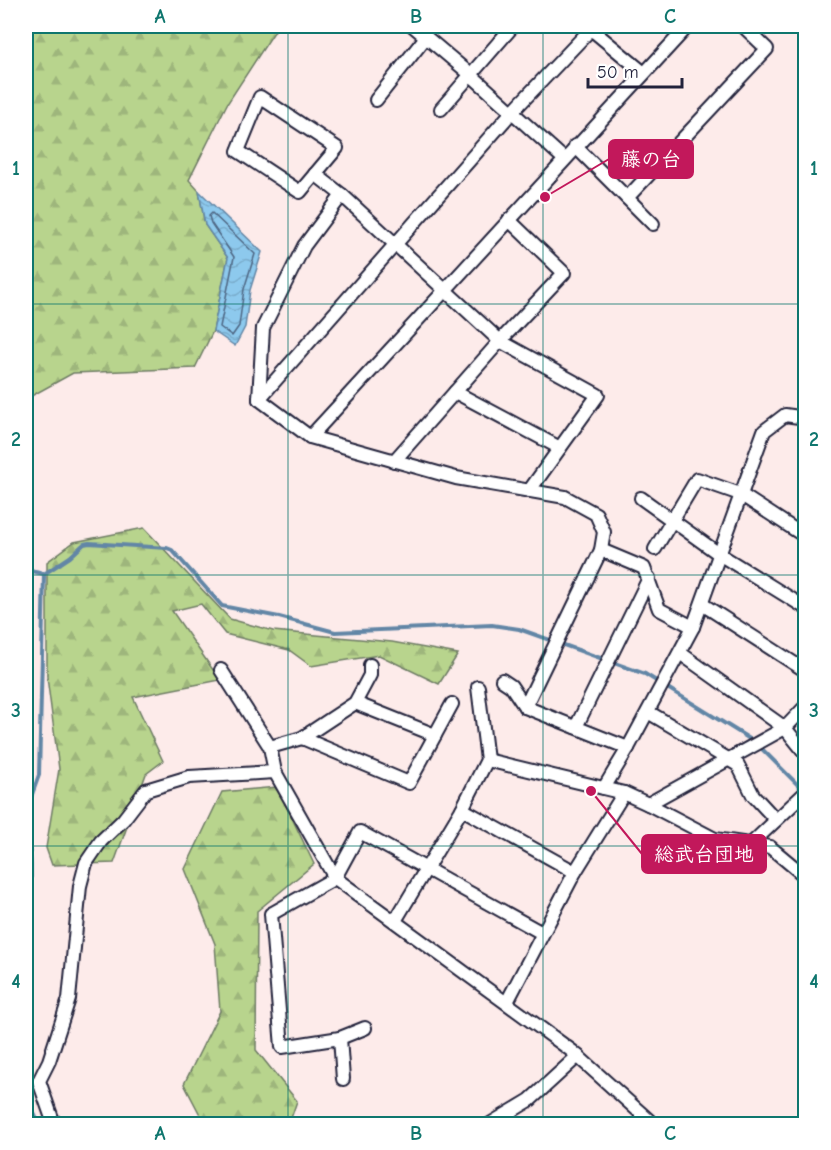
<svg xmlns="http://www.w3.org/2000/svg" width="831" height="1150" font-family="'Comic Neue','Klee One',sans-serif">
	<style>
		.forest { fill: url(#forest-firs); stroke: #6d7b64; stroke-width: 1.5 }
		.water { fill: url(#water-waves); stroke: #6286a6; stroke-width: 1.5 }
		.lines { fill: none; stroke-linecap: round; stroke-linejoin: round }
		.shore { stroke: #4d6582; stroke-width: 1.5 }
		.stream { stroke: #6286a6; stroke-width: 4 }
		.minor-casing { stroke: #22223b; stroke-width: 16 }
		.minor { stroke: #fff; stroke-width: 12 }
		.grid { fill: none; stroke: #0f766e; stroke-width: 1.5; stroke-opacity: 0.55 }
		.leader { fill: none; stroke: #c2185b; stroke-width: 2 }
		.callout-dot { fill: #c2185b; stroke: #fff; stroke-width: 2 }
		.callout { fill: #c2185b; stroke: #c2185b; stroke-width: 2 }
		.callout-label { font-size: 20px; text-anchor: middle; font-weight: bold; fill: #fff }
		.neatline { fill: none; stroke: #0f766e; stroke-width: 2 }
		.grid-label { font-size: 20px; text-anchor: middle; font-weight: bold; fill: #0f766e }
	</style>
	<defs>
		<pattern id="forest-firs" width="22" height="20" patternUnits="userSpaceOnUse" patternTransform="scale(1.5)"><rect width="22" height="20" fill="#b8d48d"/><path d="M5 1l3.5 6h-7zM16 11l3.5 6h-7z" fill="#9eb67b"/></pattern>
		<pattern id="water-waves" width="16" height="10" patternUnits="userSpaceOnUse" patternTransform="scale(1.5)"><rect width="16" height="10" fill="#8dc9ed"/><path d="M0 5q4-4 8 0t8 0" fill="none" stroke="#79accc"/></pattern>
	</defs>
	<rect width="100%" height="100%" fill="#fdebea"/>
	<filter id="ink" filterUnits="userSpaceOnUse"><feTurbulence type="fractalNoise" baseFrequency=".0167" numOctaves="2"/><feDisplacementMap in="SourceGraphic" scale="12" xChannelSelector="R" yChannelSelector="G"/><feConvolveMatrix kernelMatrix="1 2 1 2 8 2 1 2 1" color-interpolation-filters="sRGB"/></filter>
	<g filter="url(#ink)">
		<g class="forest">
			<path d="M26,26H278L227,104L189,180L199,191L205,225L228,258L213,331L195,368L73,373L26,399Z"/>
			<path d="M144,528L230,619L273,631L392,642L458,654L439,684L379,655L311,666L289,650L225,634L201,604L172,611L220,680L133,697L163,761L146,774L114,863L52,865L46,848L59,769L47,677V562L74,542Z"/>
			<path d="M277,787L314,864L257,911L256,1050L297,1101L289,1124H205L184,1084L220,1011L215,944L185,869L222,792Z"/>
		</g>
		<path class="water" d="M199,191L262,252L250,290L245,327L235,346L213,331L228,258L205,225Z"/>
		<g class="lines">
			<path class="shore" d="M212,213L255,254L244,289L239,326L232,336L220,327L234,257L211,223L209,216Z"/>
			<g class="stream">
				<path d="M26,570L44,574"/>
				<path d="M44,574L70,557L84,544L89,543L167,548L172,550L222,606L279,617L335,632L492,625L519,629L645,674L753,741"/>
				<path d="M759,746L805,792"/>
				<path d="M26,823L27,808L39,775L44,574"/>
				<path d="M26,832C34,862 31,893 26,924"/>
				<path d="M26,1096L39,1124"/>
			</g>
			<g class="minor-casing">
				<g id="minor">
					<path d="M413,26L470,74L564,159"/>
					<path d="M260,97L337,148L300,192L238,151Z"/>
					<path d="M376,100L426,37"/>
					<path d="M441,109L513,26"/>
					<path d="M575,146L653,224"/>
					<path d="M315,174L342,195L500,341L598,395L529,491"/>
					<path d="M627,198L767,49L743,26"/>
					<path d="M455,392L560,448"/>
					<path d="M259,399L310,437L456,478L565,497L596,514L604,532L601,550L525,707"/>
					<path d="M259,399L512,112L591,29L644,73"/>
					<path d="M259,399L263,328L304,246L342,195"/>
					<path d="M310,437L688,26"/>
					<path d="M394,461L500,341L564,273L509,220"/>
					<path d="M641,498L719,554L806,608"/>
					<path d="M655,549L697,479L740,494L806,537"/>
					<path d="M601,550L644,568L659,609L693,627"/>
					<path d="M702,604L806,671"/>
					<path d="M680,653L785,728L806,754"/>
					<path d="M221,670L270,747L275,772L335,878L572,1051L653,1124"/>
					<path d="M502,680L511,686L525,707L628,748"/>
					<path d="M355,703L435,735"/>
					<path d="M648,712L738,765L753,795L776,820"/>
					<path d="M576,727L649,578"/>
					<path d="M302,738L409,783L452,704"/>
					<path d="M270,747L302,738L355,703L370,675V665"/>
					<path d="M487,760L624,793L648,804L715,839L770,847L806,877"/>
					<path d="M604,788L628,748L693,627L764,431L785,415L806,418"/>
					<path d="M648,804L785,728L806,706"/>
					<path d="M462,809L575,872"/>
					<path d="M752,843L806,792"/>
					<path d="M395,921L462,809L487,760L478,687"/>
					<path d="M507,1002L575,872L624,793"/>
					<path d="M365,1028L340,1038L282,1047L271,914L335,878L360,832L542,933"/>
					<path d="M340,1038L343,1079"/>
					<path d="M54,1124L39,1081L49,1061L69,999L80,886L86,863L101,841L123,820L146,790L189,777L275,772"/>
					<path d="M490,1124L530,1100L578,1056"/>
				</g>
			</g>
			<use href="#minor" class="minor"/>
		</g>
	</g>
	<path class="grid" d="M288,26V1124M543,26V1124M26,304H806M26,575H806M26,846H806"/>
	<path class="leader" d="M545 197L609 159M591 791L642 854"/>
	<g class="callout-dot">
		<circle cx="545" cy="197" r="6"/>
		<circle cx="591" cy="791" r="6"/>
	</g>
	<g class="callout">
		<rect x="609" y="140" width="84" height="38" rx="6"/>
		<rect x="642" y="835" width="124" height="38" rx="6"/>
	</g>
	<g class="callout-label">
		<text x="651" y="166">藤の台</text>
		<text x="704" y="861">総武台団地</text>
	</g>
	<rect width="831" height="1150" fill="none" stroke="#fff" stroke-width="66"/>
	<path d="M588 78v9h94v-9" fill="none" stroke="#22223b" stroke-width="3"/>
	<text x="597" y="78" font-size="18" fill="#22223b" stroke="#ffffff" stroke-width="4.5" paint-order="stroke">50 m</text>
	<rect x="33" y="33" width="765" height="1084" class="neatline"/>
	<g class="grid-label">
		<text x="160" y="23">A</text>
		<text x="416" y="23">B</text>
		<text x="670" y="23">C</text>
		<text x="16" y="175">1</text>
		<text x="814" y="175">1</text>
		<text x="16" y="446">2</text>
		<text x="814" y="446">2</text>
		<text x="16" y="717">3</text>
		<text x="814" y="717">3</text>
		<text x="16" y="988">4</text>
		<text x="814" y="988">4</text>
		<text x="160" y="1140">A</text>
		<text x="416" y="1140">B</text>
		<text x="670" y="1140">C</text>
	</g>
</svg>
